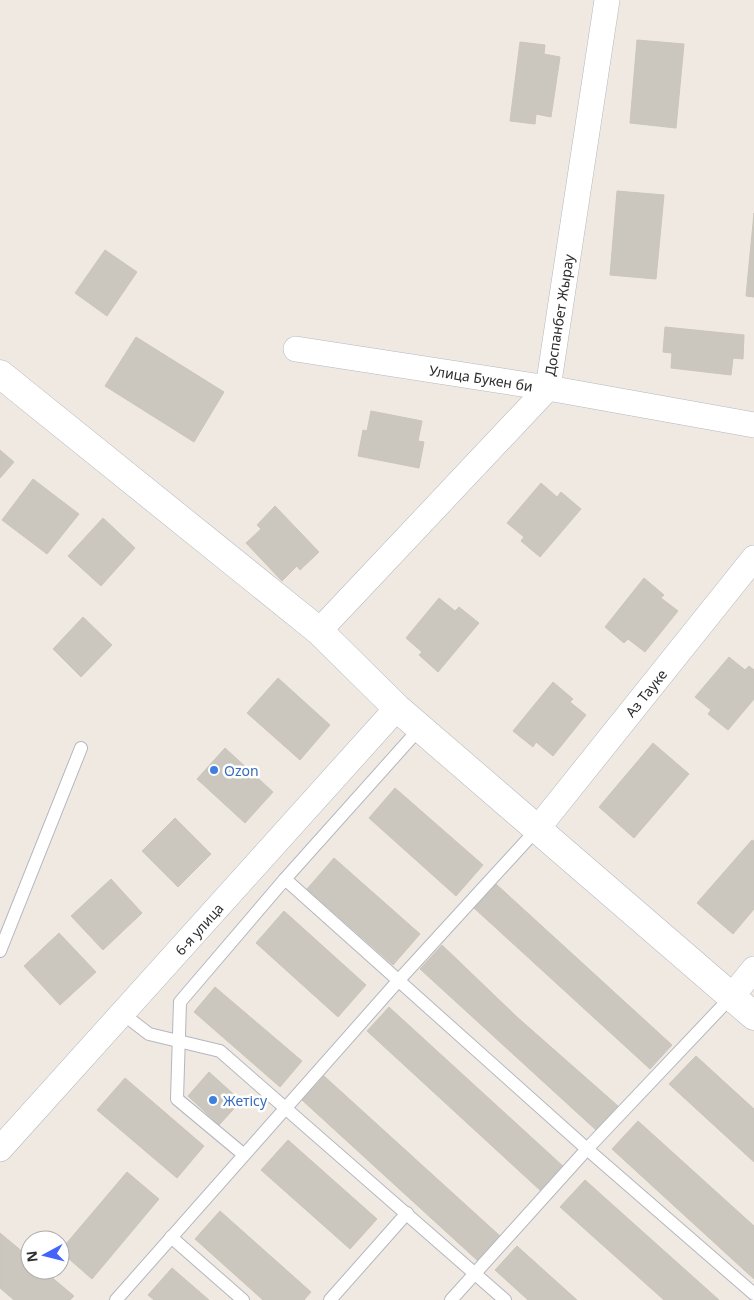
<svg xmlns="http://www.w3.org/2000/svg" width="754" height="1300" font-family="'Noto Sans',sans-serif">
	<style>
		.building { fill: #cbc7bf; stroke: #cbc5ba }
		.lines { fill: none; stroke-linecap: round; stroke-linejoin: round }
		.service-casing { stroke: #b4b7c1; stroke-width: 14 }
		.minor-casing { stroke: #b4b7c1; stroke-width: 26 }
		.tertiary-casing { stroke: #b4b7c1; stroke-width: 29 }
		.service { stroke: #fff; stroke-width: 12 }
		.minor { stroke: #fff; stroke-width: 25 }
		.tertiary { stroke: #fff; stroke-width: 28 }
		.shop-dot { fill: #3f7fe0; stroke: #fff; stroke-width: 2 }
		.labels { text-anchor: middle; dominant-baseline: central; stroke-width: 5; stroke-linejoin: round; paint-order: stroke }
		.street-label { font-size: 14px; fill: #2e2e2e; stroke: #fff }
		.shop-label { font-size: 14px; fill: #366cbe; stroke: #fff; text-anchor: start }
	</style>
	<rect width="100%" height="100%" fill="#efe9e1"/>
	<g class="building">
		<path d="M637,40L684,44L676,128L630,123Z"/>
		<path d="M520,42L545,45L544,54L560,57L551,117L536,114L535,124L510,121Z"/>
		<path d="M617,191L664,195L656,279L610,275Z"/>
		<path d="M754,213V297L746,296Z"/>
		<path d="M105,250L137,272L107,316L75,293Z"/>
		<path d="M665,327L744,335L743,359L733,358L731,375L671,368L672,353L663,352Z"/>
		<path d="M136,337L224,392L194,442L105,386Z"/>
		<path d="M371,411L422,421L418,441L424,442L419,468L358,456L363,430L367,431Z"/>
		<path d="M0,450L14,462L0,478Z"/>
		<path d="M33,479L79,514L47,554L2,520Z"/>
		<path d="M541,483L557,497L561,492L581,509L540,557L521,541L524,537L507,523Z"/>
		<path d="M275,506L319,552L300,570L297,566L282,581L246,543L261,529L257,525Z"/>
		<path d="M103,518L135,548L101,586L68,556Z"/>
		<path d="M644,578L664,595L661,598L678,611L645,652L628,639L624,643L605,627Z"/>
		<path d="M439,598L455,611L459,607L479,623L438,672L419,655L422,652L406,638Z"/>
		<path d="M83,617L112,645L81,677L53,649Z"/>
		<path d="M729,657L745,670L749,666L754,670V699L728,730L708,714L711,710L695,697Z"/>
		<path d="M278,678L330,725L300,760L247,713Z"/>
		<path d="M553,682L573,699L570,702L586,715L553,756L536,742L533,747L513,731Z"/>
		<path d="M653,743L689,774L634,838L599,807Z"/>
		<path d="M225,748L273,792L245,823L197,779Z"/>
		<path d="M395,788L483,865L456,896L369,818Z"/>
		<path d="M175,818L211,854L178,887L142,851Z"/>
		<path d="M752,840L754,841V909L733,934L697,903Z"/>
		<path d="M334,858L420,934L393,965L307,889Z"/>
		<path d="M111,879L142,913L103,950L71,916Z"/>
		<path d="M496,884L672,1045L650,1069L474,908Z"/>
		<path d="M284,911L366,985L338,1017L256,943Z"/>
		<path d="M59,933L96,972L60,1005L24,966Z"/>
		<path d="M442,945L517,1017L618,1106L596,1130L420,969Z"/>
		<path d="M215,987L302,1061L280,1087L194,1012Z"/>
		<path d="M389,1007L565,1168L542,1192L367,1031Z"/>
		<path d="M696,1056L754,1109V1162L669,1084Z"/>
		<path d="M209,1072L241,1101L219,1125L188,1096Z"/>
		<path d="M324,1076L500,1236L478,1261L302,1100Z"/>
		<path d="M125,1078L204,1146L177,1178L97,1110Z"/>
		<path d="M638,1121L754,1226V1279L612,1149Z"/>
		<path d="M288,1140L377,1219L350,1249L261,1170Z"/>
		<path d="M127,1172L159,1199L92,1279L60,1251Z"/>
		<path d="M585,1180L719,1300H664L560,1207Z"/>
		<path d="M220,1211L311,1292L304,1300H263L195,1239Z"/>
		<path d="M0,1233L30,1258V1270H43L74,1296L70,1300H14L0,1288Z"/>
		<path d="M517,1246L577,1300H528L495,1270Z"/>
		<path d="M172,1268L209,1300H154L148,1295Z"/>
	</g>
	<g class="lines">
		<g class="service-casing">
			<g id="service">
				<path d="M285,879L587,1149L754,1294"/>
				<path d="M0,951L81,748"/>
				<path d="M123,1014L149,1034L220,1051L505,1300"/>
				<path d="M243,1154L177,1099L180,1002L285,879L420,728"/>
				<path d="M171,1237L243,1300"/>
				<path d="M116,1300L398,981L538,828"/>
				<path d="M330,1300L407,1213"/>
				<path d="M451,1300L587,1149L732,996"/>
			</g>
		</g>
		<g class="minor-casing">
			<g id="minor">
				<path d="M296,349L548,388L754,425"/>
				<path d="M319,631L548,388L607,0"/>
				<path d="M538,828L754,558"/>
				<path d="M732,996L754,969"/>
				<path d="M0,1149L397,708"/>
			</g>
		</g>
		<g class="tertiary-casing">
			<path id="tertiary" d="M0,374L319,631L397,708L754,1016"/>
		</g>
		<use href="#service" class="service"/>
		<use href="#minor" class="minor"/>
		<use href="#tertiary" class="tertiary"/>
	</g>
	<g class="shop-dot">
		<circle cx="214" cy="770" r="5"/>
		<circle cx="213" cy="1100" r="5"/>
	</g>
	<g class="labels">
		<g class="street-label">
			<text transform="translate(559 315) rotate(-81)">Доспанбет Жырау</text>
			<text transform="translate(481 378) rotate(9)">Улица Букен би</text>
			<text transform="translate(646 693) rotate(-51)">Аз Тауке</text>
			<text transform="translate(199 929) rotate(-48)">6-я улица</text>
		</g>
		<g class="shop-label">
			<text x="224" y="770">Ozon</text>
			<text x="223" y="1100">Жетісу</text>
		</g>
	</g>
	<g transform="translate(45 1255) rotate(263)"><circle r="24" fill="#ffffff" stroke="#ababab"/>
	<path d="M0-4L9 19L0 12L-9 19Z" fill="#4264fb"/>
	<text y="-8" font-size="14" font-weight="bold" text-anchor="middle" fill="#2e2e2e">N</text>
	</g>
</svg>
